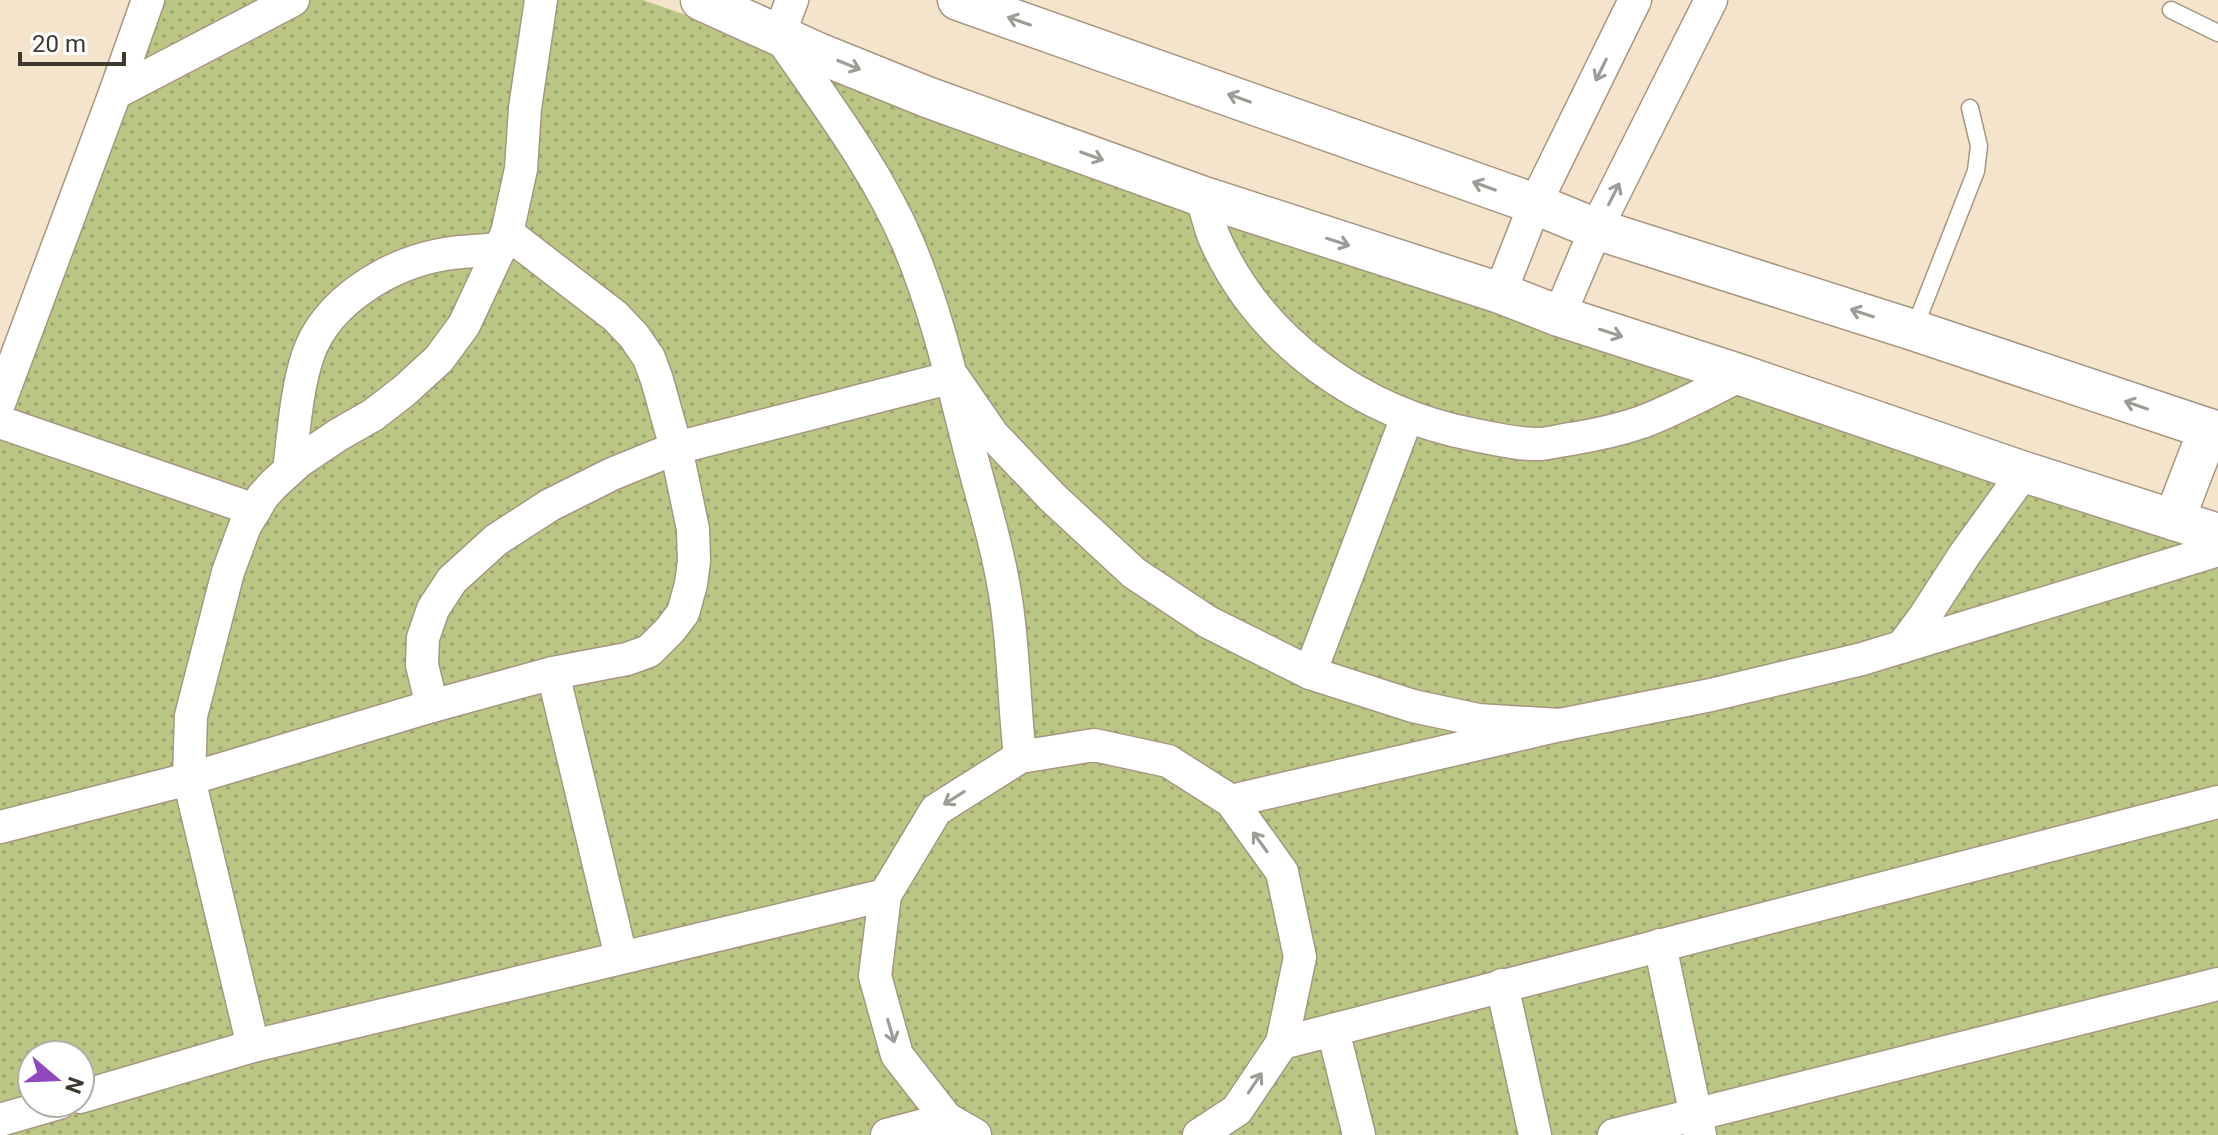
<svg xmlns="http://www.w3.org/2000/svg" width="2218" height="1135" font-family="Roboto,sans-serif">
	<style>
		.grass { fill: url(#grass-dots); fill-rule: evenodd }
		.lines { fill: none; stroke-linecap: round; stroke-linejoin: round }
		.service-casing { stroke: #a79680; stroke-width: 19 }
		.minor-casing { stroke: #a79680; stroke-width: 35 }
		.tertiary-casing { stroke: #a79680; stroke-width: 43 }
		.service { stroke: #fff; stroke-width: 16 }
		.minor { stroke: #fff; stroke-width: 32 }
		.tertiary { stroke: #fff; stroke-width: 40 }
		.oneway { stroke: #9e9c96 }
	</style>
	<defs>
		<pattern id="grass-dots" width="8" height="8" patternUnits="userSpaceOnUse" patternTransform="scale(2)"><rect width="8" height="8" fill="#bbc684"/><path d="M2 2h.1M6 6h.1" fill="none" stroke="#99a26c" stroke-width="1.8" stroke-linecap="round"/></pattern>
	</defs>
	<rect width="100%" height="100%" fill="#f5e4cc"/>
	<path class="grass" d="M149,0H643L2130,516L2218,542V1135H0V409ZM32,1055H80V1103H32Z"/>
	<g class="lines">
		<g class="service-casing">
			<g id="service">
				<path d="M2171,10L2218,33"/>
				<path d="M1914,329L1976,171L1979,146L1970,108"/>
			</g>
		</g>
		<g class="minor-casing">
			<g id="minor">
				<path d="M792,0L779,35C824,101 875,167 907,241C936,309 952,380 970,451C985,508 1003,564 1009,623C1014,667 1015,712 1020,757"/>
				<path d="M115,93L293,0"/>
				<path d="M1201,196C1206,209 1209,224 1214,237C1260,343 1364,414 1475,435C1496,439 1520,445 1541,444C1551,443 1562,440 1571,439C1595,435 1619,430 1642,422C1676,409 1709,391 1741,375"/>
				<path d="M1500,293L1535,204L1635,0"/>
				<path d="M1559,316L1596,229L1711,0"/>
				<path d="M0,401L115,93L148,0"/>
				<path d="M0,422L255,510"/>
				<path d="M289,470C294,432 296,391 308,355C327,300 391,263 445,254C463,251 482,251 500,249"/>
				<path d="M1902,647L1925,616L1965,554L2024,472"/>
				<path d="M553,673L621,957"/>
				<path d="M1310,673L1407,417"/>
				<path d="M432,706L422,665L423,638L433,609L452,580L496,540L550,505L612,474L676,448L953,377L993,435L1053,498L1134,573L1208,622L1310,673L1413,706L1478,720L1560,725"/>
				<path d="M1231,801L1560,725L1711,695L1862,659L2218,550"/>
				<path d="M0,827L189,779L432,706L553,673L627,659L649,651L670,630L683,613L691,584L694,561L693,529L676,448L657,380L649,358L634,336L615,316L507,233"/>
				<path d="M1660,945L1700,1135"/>
				<path d="M1502,985L1535,1135"/>
				<path d="M1333,1030L1359,1135"/>
				<path d="M1282,1043L2218,802"/>
				<path d="M253,1046L189,779L191,716L228,572L245,526L263,496L274,484L298,462L338,435L373,415L404,391L439,359L464,325L507,233L521,169L525,108L541,0"/>
				<path d="M80,1097L253,1046L885,895"/>
				<path d="M0,1120L59,1103"/>
				<path d="M887,1135L947,1119"/>
				<path d="M975,1135L947,1119L897,1055L875,976L885,895L936,810L1020,757L1094,745L1168,761L1231,801L1282,872L1300,957L1282,1043L1237,1110L1199,1135"/>
				<path d="M1614,1135L2218,984"/>
			</g>
		</g>
		<g class="tertiary-casing">
			<g id="tertiary">
				<path d="M701,0L818,53L927,97L1201,196L1500,293L1559,316L1741,375L2024,472L2218,534"/>
				<path d="M958,0L1535,204L1596,229L1913,330L2218,432"/>
				<path d="M2174,520L2209,429"/>
			</g>
		</g>
		<use href="#service" class="service"/>
		<use href="#minor" class="minor"/>
		<use href="#tertiary" class="tertiary"/>
	</g>
	<defs><path id="oneway-shaft" d="M-6 0H5M1.5-3L5.5 0L1.5 3" fill="none" stroke-width="1.6" stroke-linecap="round" stroke-linejoin="round" transform="scale(2)"/></defs>
	<g class="oneway">
		<use href="#oneway-shaft" transform="translate(1019 21) rotate(-161)"/>
		<use href="#oneway-shaft" transform="translate(849 65) rotate(22)"/>
		<use href="#oneway-shaft" transform="translate(1601 70) rotate(116)"/>
		<use href="#oneway-shaft" transform="translate(1239 98) rotate(-160)"/>
		<use href="#oneway-shaft" transform="translate(1092 156) rotate(20)"/>
		<use href="#oneway-shaft" transform="translate(1484 186) rotate(-160)"/>
		<use href="#oneway-shaft" transform="translate(1614 194) rotate(-63)"/>
		<use href="#oneway-shaft" transform="translate(1338 242) rotate(18)"/>
		<use href="#oneway-shaft" transform="translate(1862 313) rotate(-162)"/>
		<use href="#oneway-shaft" transform="translate(1611 333) rotate(18)"/>
		<use href="#oneway-shaft" transform="translate(2136 405) rotate(-161)"/>
		<use href="#oneway-shaft" transform="translate(954 798) rotate(148)"/>
		<use href="#oneway-shaft" transform="translate(1260 842) rotate(-126)"/>
		<use href="#oneway-shaft" transform="translate(891 1031) rotate(74)"/>
		<use href="#oneway-shaft" transform="translate(1255 1083) rotate(-56)"/>
	</g>
	<g transform="translate(56 1079) rotate(109)"><circle r="38" fill="#ffffff" stroke="#b2afab" stroke-width="2"/>
	<path d="M0-6L14 30L0 20L-14 30Z" fill="#8e48bb"/>
	<text y="-12" font-size="22" font-weight="bold" text-anchor="middle" fill="#3e382e">N</text>
	</g>
	<path d="M20 52v12h104v-12" fill="none" stroke="#3e382e" stroke-width="4"/>
	<text x="32" y="52" font-size="24" fill="#3e382e" stroke="#ffffff" stroke-width="6" paint-order="stroke">20 m</text>
</svg>
